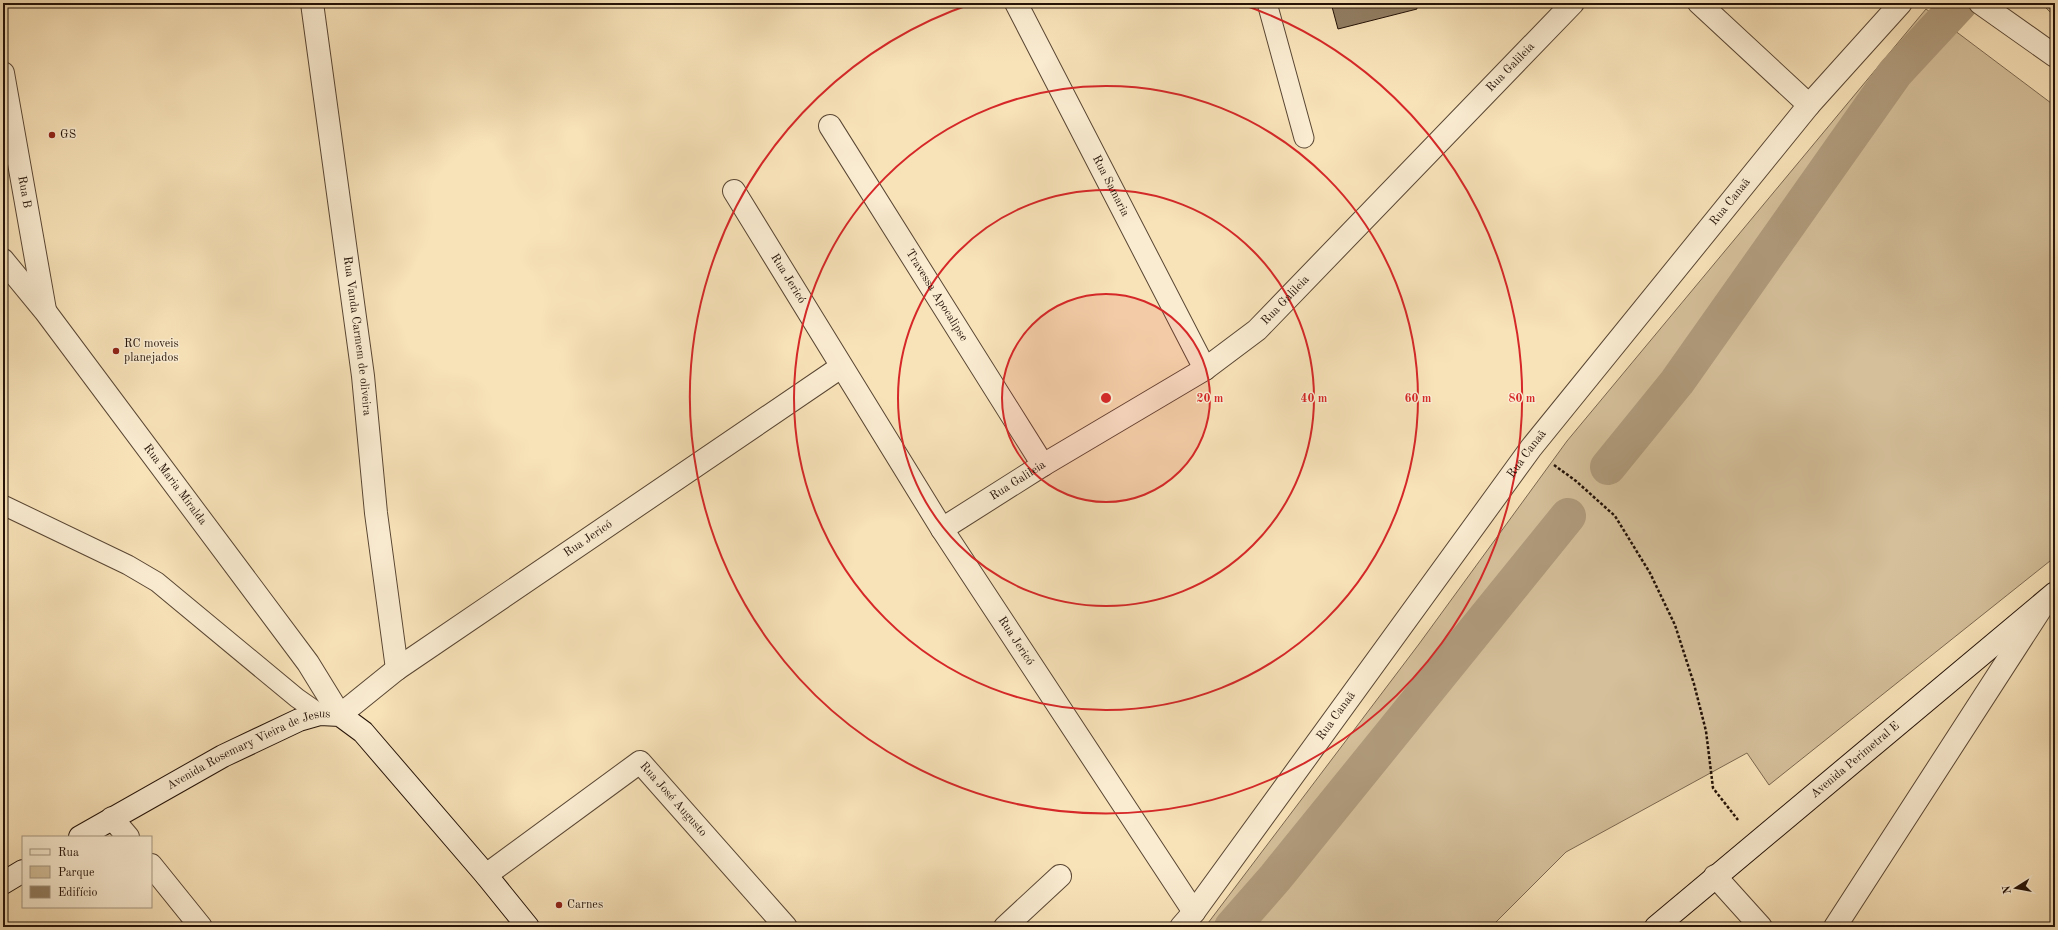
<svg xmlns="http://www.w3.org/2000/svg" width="2058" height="930" font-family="'Old Standard TT',serif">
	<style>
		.green { fill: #d4bf9a; stroke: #7c6850 }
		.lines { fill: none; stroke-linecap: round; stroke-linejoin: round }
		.canal { stroke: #b09b7c; stroke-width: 36 }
		.building { fill: #927e63; stroke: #241207 }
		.lane-casing { stroke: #594633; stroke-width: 21 }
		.street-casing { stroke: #594633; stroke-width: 24 }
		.secondary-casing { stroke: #241207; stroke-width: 24 }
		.path { stroke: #241207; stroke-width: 2.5; stroke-dasharray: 3 2; stroke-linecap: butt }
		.lane { stroke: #faecd1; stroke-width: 19 }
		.street { stroke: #faecd1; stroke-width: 22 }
		.secondary { stroke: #faecd1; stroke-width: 22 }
		.ring { fill: none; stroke: #d62828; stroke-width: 2 }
		.poi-dot { fill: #8f2418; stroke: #faecd1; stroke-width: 1.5 }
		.labels { text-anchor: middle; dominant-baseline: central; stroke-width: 3; stroke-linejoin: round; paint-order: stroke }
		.street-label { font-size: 12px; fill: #241207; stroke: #faecd1 }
		.poi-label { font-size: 12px; fill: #241207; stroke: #faecd1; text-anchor: start }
		.centre { fill: #d62828; stroke: #faecd1; stroke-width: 2 }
		.ring-label { font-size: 12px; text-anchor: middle; font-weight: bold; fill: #d62828; stroke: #faecd1; stroke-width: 3; stroke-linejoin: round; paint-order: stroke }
	</style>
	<rect width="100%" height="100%" fill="#f8e2b8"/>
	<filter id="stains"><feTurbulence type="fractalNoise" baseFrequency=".005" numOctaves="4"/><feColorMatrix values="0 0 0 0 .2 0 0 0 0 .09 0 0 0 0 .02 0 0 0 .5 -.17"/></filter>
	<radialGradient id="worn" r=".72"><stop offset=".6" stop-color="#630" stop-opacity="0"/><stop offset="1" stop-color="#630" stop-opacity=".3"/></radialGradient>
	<g class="green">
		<path d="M2041,3H2055V17Z"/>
		<path d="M1926,9L2055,106V557L1769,785L1747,753L1566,852L1491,927H1205L1419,644L1567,441Z"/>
	</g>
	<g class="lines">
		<g class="canal">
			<path d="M1608,467L1677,382L1895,73L1960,3"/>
			<path d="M1232,927L1275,878L1568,516"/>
		</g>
	</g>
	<path class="building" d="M1331,3H1416L1417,9L1338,29Z"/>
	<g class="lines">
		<g class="lane-casing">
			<g id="lane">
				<path d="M1267,3L1304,138"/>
				<path d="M3,505L128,565L157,582L297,698L320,714"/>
			</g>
		</g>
		<g class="street-casing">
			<g id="street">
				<path id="s1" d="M312,3L363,376L376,513L397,669"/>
				<path id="s2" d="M1016,3L1205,369"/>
				<path d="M1699,3L1809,105"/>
				<path d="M1980,3L2055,56"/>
				<path id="s3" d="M3,73L45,310"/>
				<path id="s4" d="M830,126L1043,465"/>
				<path id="s5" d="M734,191L942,529L1194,912"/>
				<path id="s6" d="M3,260L45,311L308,663L340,715L397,669L841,367"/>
				<path id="s7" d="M942,529L1043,465L1205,369L1257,330L1573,3"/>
				<path d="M112,818L128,837"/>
				<path d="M151,865L201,927"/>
				<path id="s8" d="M486,875L640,762L786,927"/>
				<path d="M1715,876L1761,927"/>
				<path d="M1005,927L1060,876"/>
				<path id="s9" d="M1181,927L1194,912L1531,448L1809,105L1901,3"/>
				<path d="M1835,927L2042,607"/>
			</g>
		</g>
		<g class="secondary-casing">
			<g id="secondary">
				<path id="s10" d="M80,837L223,756L299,720L320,714L340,715L363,732L486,875L528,927"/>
				<path d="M3,883L23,871"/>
				<path id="s11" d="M1656,927L2055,593"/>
			</g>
		</g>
		<path class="path" d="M1554,465L1576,481L1615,516L1650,573L1675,625L1694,684L1706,731L1713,788L1738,820"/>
		<use href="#lane" class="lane"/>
		<use href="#street" class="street"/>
		<use href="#secondary" class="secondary"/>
	</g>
	<circle cx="1106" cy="398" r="104" fill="#d62828" fill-opacity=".12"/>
	<g class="ring">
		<circle cx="1106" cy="398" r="104"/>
		<circle cx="1106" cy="398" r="208"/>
		<circle cx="1106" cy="398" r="312"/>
		<path d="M1238 3A416 416 0 1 1 974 3"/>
	</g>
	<g class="poi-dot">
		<circle cx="52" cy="135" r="4"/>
		<circle cx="116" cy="351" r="4"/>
		<circle cx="559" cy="905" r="4"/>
	</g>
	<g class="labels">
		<g class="street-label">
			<text stroke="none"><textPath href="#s7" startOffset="738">Rua Galileia</textPath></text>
			<text stroke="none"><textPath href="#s2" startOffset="206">Rua Samaria</textPath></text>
			<text stroke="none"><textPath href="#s3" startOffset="121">Rua B</textPath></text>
			<text stroke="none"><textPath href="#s9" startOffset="910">Rua Canaã</textPath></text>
			<text stroke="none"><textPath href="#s5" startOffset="103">Rua Jericó</textPath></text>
			<text stroke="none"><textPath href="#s4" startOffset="200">Travessa Apocalipse</textPath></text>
			<text stroke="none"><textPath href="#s7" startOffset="414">Rua Galileia</textPath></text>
			<text stroke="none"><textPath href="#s1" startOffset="336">Rua Vanda Carmem de oliveira</textPath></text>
			<text stroke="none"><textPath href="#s9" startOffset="586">Rua Canaã</textPath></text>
			<text stroke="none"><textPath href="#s7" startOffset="90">Rua Galileia</textPath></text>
			<text stroke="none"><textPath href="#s6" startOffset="283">Rua Maria Miralda</textPath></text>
			<text stroke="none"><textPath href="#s6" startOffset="871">Rua Jericó</textPath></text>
			<text stroke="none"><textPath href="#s5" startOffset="531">Rua Jericó</textPath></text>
			<text stroke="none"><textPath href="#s9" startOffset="262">Rua Canaã</textPath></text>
			<text stroke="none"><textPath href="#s10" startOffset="191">Avenida Rosemary Vieira de Jesus</textPath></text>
			<text stroke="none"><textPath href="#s11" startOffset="260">Avenida Perimetral E</textPath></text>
			<text stroke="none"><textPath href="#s8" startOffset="241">Rua José Augusto</textPath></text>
		</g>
		<g class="poi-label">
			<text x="60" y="135">GS</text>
			<text x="124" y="344">RC moveis<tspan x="124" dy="14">planejados</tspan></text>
			<text x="567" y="905">Carnes</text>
		</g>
	</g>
	<circle cx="1106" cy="398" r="6" class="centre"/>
	<g class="ring-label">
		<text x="1210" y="402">20 m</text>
		<text x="1314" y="402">40 m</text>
		<text x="1418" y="402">60 m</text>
		<text x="1522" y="402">80 m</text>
	</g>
	<rect width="2058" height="930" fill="none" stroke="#f8e2b8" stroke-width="16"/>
	<rect x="4" y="4" width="2050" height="922" fill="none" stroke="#241207" stroke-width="2"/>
	<rect x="8" y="8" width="2042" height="914" fill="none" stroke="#241207"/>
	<rect x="22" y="836" width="130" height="72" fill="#faecd1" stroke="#a49580"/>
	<rect x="30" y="849" width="20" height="6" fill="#faecd1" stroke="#a49580"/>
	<text x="58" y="856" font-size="12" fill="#241207">Rua</text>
	<rect x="30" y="866" width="20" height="12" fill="#d4bf9a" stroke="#a49580"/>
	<text x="58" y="876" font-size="12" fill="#241207">Parque</text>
	<rect x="30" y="886" width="20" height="12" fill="#927e63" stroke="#a49580"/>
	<text x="58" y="896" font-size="12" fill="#241207">Edifício</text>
	<g transform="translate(2016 888) rotate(259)" stroke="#faecd1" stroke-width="3" paint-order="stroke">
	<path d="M0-3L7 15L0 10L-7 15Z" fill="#241207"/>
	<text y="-6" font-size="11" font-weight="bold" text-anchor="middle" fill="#241207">N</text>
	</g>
	<rect width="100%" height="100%" filter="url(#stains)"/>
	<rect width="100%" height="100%" fill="url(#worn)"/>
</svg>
